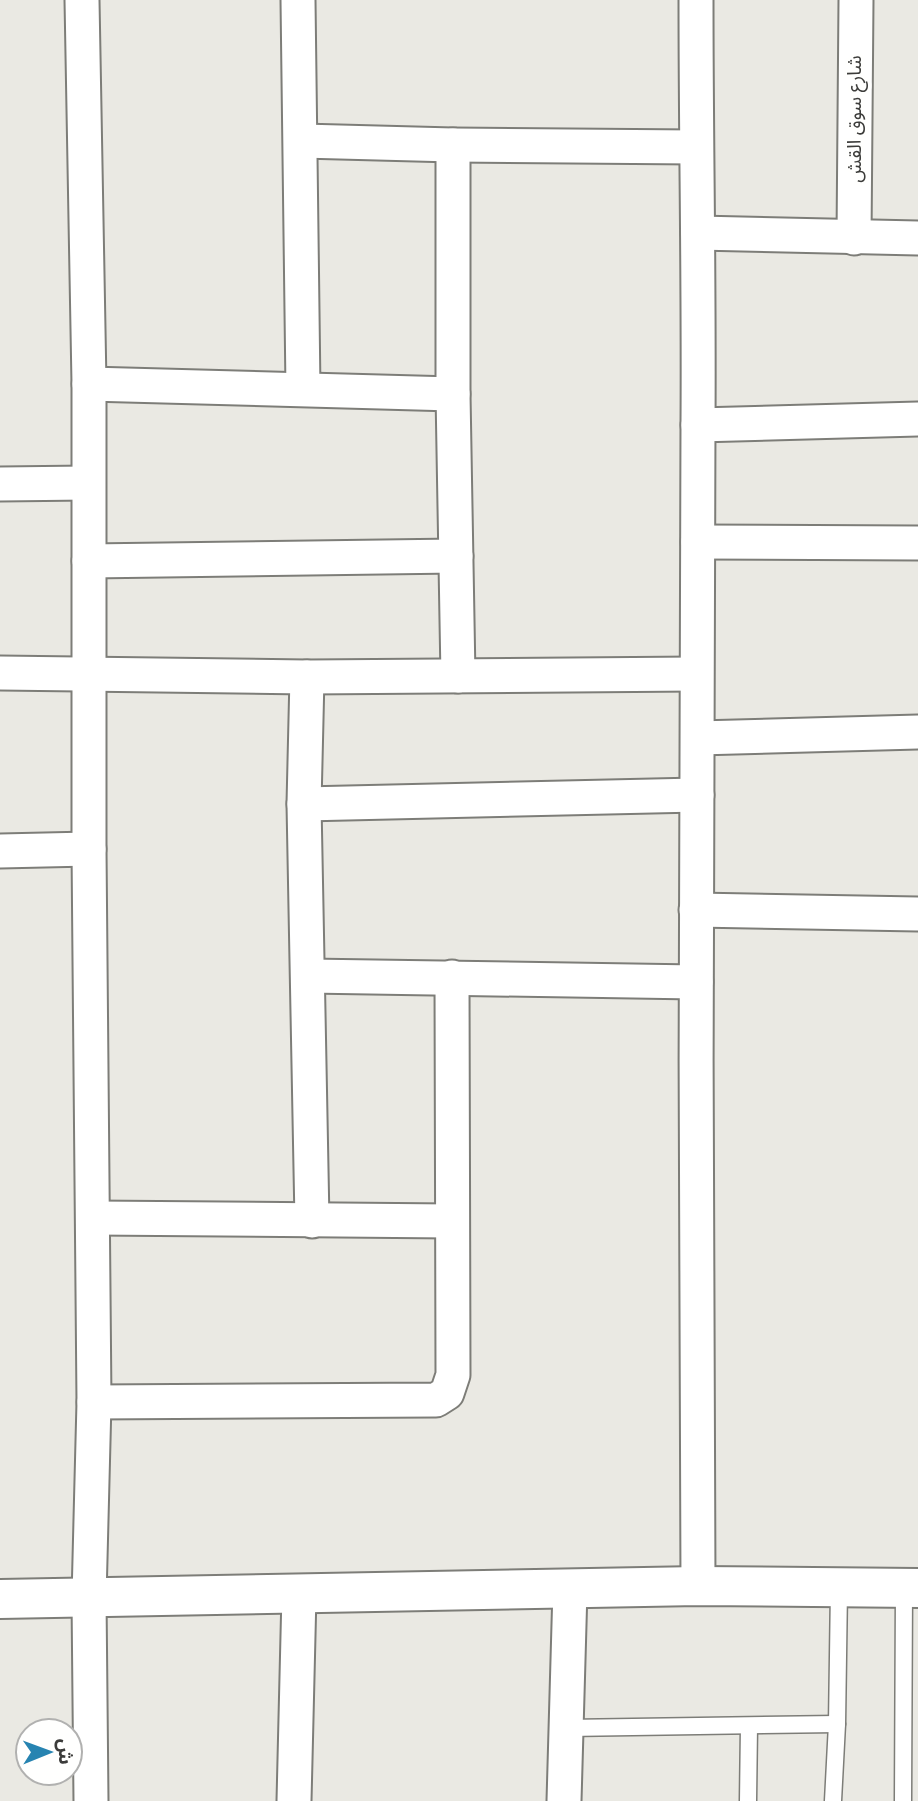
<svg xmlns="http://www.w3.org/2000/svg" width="918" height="1801" font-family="'IBM Plex Sans','Noto Sans Arabic',sans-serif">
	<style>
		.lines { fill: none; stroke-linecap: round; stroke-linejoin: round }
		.service-casing { stroke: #7d7d78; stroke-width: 19 }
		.minor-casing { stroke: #7d7d78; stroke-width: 37 }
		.trunk-casing { stroke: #7d7d78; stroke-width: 42 }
		.service { stroke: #fff; stroke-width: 16 }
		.minor { stroke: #fff; stroke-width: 33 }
		.trunk { stroke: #fff; stroke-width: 38 }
		.labels { text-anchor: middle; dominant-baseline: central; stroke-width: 7; stroke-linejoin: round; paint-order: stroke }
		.street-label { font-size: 19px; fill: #3c3c3a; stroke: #fffffe }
	</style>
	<rect width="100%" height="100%" fill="#eae9e3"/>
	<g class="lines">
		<g class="service-casing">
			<g id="service">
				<path d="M567,1728L837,1724"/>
				<path d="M748,1801L749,1726"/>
				<path d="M833,1801L837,1724L839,1588"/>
				<path d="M903,1801L904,1588"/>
			</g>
		</g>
		<g class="minor-casing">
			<g id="minor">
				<path d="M82,0L89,384V849L94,1402L89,1598L91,1801"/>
				<path d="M298,0L303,389"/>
				<path d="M696,0C696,141 699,282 698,422C696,810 695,1198 698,1586"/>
				<path d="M302,141L453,145L696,147"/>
				<path d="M453,145V394L458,676"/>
				<path d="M698,233L918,238"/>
				<path d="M854,238L856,0"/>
				<path d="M89,384L453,394"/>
				<path d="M698,425L918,419"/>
				<path d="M0,484L88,483"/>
				<path d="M698,542L918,543"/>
				<path d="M89,561L456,556"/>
				<path d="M0,673L307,677L696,674"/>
				<path d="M307,677L304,804L312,1221"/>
				<path d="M698,738L918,732"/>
				<path d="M304,804L697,795"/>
				<path d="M0,851L89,849"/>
				<path d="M696,910L918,914"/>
				<path d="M308,976L696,982"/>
				<path d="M93,1218L452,1221"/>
				<path d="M94,1402L436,1400L447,1393L453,1375L452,977"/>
				<path d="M294,1801L299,1594"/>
				<path d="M564,1801L570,1589"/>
			</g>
		</g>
		<g class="trunk-casing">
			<path id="trunk" d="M0,1599L698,1586L918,1588"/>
		</g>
		<use href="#service" class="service"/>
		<use href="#minor" class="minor"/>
		<use href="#trunk" class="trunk"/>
	</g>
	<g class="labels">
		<g class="street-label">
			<text transform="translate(854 119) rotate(-90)">شارع سوق القش</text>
		</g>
	</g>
	<g transform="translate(49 1752) rotate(89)"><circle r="33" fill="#fffffe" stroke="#b1b1b0" stroke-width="2"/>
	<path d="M0-5L12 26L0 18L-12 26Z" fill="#2784b1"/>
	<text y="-10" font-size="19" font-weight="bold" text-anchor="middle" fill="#3c3c3a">ش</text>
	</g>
</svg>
